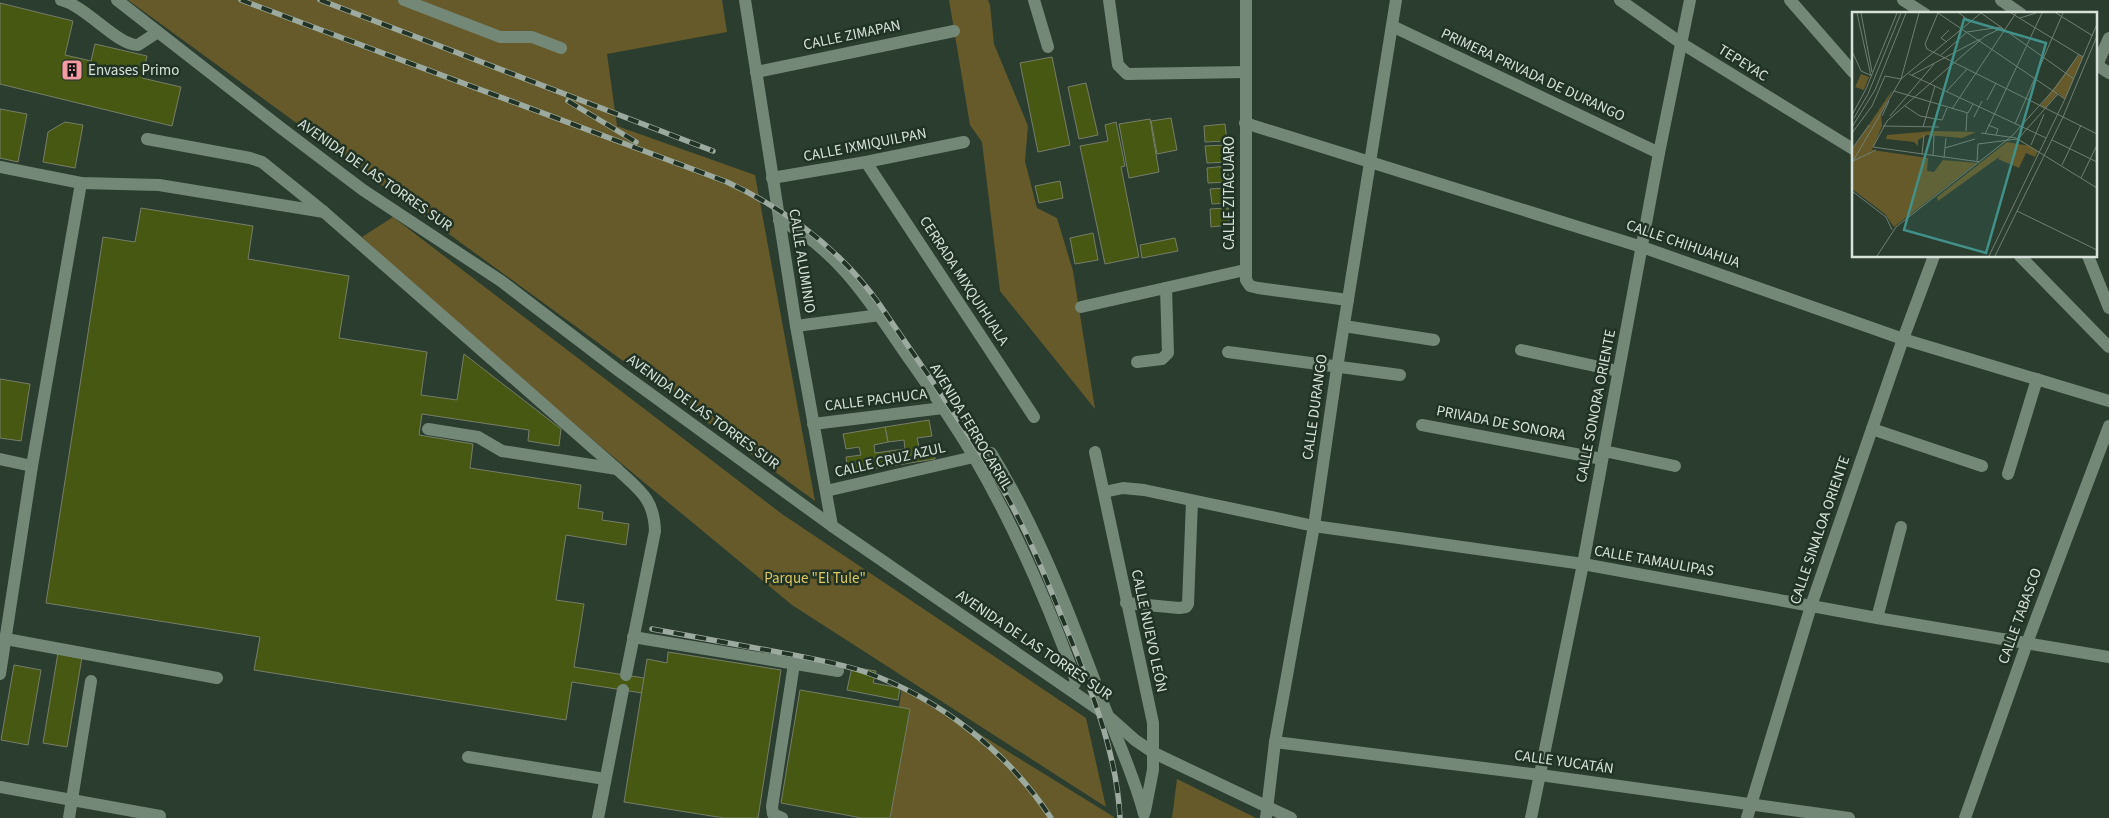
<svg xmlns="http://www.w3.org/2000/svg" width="2109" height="818" font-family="'Source Sans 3',sans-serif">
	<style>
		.green { fill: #665a2a }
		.building { fill: #465812; stroke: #767e68 }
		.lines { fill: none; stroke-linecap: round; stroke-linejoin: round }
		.minor { stroke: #748878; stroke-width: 12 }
		.rail-casing { stroke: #9caa9f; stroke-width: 5.5 }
		.rail { stroke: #213325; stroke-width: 4; stroke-dasharray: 11; stroke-linecap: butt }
		.labels { text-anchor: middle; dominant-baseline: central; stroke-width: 5; stroke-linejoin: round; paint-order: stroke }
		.street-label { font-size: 15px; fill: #d7e2d9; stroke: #213325 }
		.poi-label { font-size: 15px; fill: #d7e2d9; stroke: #213325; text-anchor: start }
		.park-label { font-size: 15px; fill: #dfc760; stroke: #213325 }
		.inset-road { fill: none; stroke: #707f73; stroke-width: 1 }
		.view { fill: #419189; fill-opacity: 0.15; stroke: #419189; stroke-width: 2.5 }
		.inset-edge { fill: none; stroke: #d7e2d9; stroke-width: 2.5 }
	</style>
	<rect width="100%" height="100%" fill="#2b3d2f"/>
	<g class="green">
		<path d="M128,0H722L727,32L607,54L617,126L755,175L815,501Z"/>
		<path d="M949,0H988L990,5L994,44L1028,126L1025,161L1037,208L1057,218L1073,271L1095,409L1000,291L982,142L970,125Z"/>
		<path d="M393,217L782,514L1086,718L1106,807L792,605L593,440L397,270L362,237Z"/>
		<path d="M902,686L1114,817V818H890L910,709L899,707Z"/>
		<path d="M1177,779L1256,818H1172Z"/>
	</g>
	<g class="building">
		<path d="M0,3L73,21L65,55L91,61L95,44L147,56L142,78L181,87L172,126L0,84Z"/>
		<path d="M1052,57L1070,145L1038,152L1020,63Z"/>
		<path d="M1086,83L1098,135L1079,139L1068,87Z"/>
		<path d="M0,109L27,114L18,162L0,158Z"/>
		<path d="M1171,118L1177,150L1157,154L1151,121Z"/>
		<path d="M1150,119L1159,172L1129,178L1119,124Z"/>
		<path d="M65,122L83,125L75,168L43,162L48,132Z"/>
		<path d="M1116,122L1125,166L1121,167L1139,257L1105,264L1080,146L1108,141L1105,125Z"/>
		<path d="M1225,124L1227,141L1205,142L1204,126Z"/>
		<path d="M1226,145L1228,162L1207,163L1205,146Z"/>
		<path d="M1227,166L1229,182L1208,183L1207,168Z"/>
		<path d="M1060,181L1063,198L1039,203L1035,186Z"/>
		<path d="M1225,188L1227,203L1212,204L1210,189Z"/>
		<path d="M141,208L253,226L248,259L349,276L339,338L427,352L421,395L457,400L464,354L561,429L559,446L528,441L529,430L422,414L419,435L473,444L470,468L581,485L578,508L603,512L602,520L629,524L626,545L566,535L556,600L584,604L574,667L644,678L642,693L572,682L566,720L254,670L260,637L46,603L103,237L135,242Z"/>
		<path d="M1228,208L1229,225L1211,227L1210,209Z"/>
		<path d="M1093,233L1098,260L1075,264L1070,238Z"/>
		<path d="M1175,238L1178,251L1142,258L1140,245Z"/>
		<path d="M0,379L30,384L21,441L0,438Z"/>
		<path d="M929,420L932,436L917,438L919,447L933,445L935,459L891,466L889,451L905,449L904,440L888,442L885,427Z"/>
		<path d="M885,427L888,442L874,445L875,453L889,451L891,466L848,472L846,457L861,455L859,447L846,449L843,434Z"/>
		<path d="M668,652L781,670L758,818H724L624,802L647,659L667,663Z"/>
		<path d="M58,653L82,657L67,747L43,743Z"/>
		<path d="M14,665L41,670L28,745L1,740Z"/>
		<path d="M852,667L876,671L873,683L900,688L898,700L847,690Z"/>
		<path d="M800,690L910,709L890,818H862L781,803Z"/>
	</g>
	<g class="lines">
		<g class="minor">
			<path d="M61,0C86,6 118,46 138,45L158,32"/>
			<path d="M117,0L281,128L363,190L501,281L619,371L832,526L1108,716L1135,740L1154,753L1291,818"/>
			<path d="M404,0L500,37H532L561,48"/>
			<path d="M745,0L796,326L832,526"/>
			<path d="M1034,0L1048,47"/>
			<path d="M1109,0L1118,65L1127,74L1246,72"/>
			<path d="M1246,0V280L1250,286L1258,288L1348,300"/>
			<path d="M1620,0L1681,43L1853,149"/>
			<path d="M1790,0L1853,72"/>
			<path d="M1903,0L1925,14"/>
			<path d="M2001,0L2021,14"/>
			<path d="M1392,26L1659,153"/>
			<path d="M2095,64L2109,73"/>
			<path d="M2097,65L2109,38"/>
			<path d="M756,72L954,31"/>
			<path d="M1245,123L1642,247L1903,339L2109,401"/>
			<path d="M147,139L250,158L262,162L324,212L617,469C639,490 654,498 655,531L626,675"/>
			<path d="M866,162L1034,417"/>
			<path d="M0,167L81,183L159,185L324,212"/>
			<path d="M772,178L866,162L964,142"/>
			<path d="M779,220C833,245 869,300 901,347C926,383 952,419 974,457C1015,527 1048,604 1076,681L1071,690"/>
			<path d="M2020,256L2109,347"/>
			<path d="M2088,256L2109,308"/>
			<path d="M1081,307L1245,270"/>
			<path d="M796,326L880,315"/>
			<path d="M1344,326L1434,340"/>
			<path d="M1521,350L1618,371"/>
			<path d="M1228,352L1400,375"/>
			<path d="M1137,362L1162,359L1168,353L1166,288"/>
			<path d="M813,424L943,408"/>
			<path d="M1422,425L1602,459"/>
			<path d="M428,429L478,437L502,451L617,469"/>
			<path d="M1872,429L1982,466"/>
			<path d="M1604,451L1675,466"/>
			<path d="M1095,452L1153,723V770L1145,811"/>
			<path d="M0,459L32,466"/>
			<path d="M2008,474L2037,379"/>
			<path d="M826,491L991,453C1039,531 1071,617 1103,703C1117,740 1134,775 1144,814"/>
			<path d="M1104,492L1123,488L1144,490L1314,526L1583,564L1877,618L2109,657"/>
			<path d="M1126,603L1179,608L1186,607L1188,604L1192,501"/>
			<path d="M1877,618L1901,527"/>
			<path d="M633,637L838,671"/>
			<path d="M6,639L217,678"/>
			<path d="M0,674L32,466L81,183"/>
			<path d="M1275,742L1540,775L1849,818"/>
			<path d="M468,757L605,779"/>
			<path d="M0,787L160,816"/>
			<path d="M69,818L91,681"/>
			<path d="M598,818L623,690"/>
			<path d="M782,818L773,814L772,807L794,664"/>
			<path d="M1266,818L1275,742L1314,526L1337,368L1396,0"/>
			<path d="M1531,818L1583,564L1659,153L1690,0"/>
			<path d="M1747,818L1811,606L1903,339L1934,256"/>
			<path d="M1965,818L2027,643L2109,426"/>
		</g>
		<g class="rail-casing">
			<g id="rail">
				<path d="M241,0L727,182C787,210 841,250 880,305C919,363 962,421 998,481C1028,531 1049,586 1071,640C1094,697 1117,756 1120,818"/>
				<path d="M320,0L713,151"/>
				<path d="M568,101L636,142"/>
				<path d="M652,629C692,636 732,644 772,651C804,657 835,662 865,672C939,698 1008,752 1051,818"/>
			</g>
		</g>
		<use href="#rail" class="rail"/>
	</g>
	<defs>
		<g id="building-square" transform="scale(1.125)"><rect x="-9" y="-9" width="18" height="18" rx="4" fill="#f49aa2" stroke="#213325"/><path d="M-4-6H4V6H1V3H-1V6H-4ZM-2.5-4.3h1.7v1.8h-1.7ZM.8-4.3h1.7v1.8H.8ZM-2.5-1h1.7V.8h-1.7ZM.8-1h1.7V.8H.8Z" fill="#111"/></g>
	</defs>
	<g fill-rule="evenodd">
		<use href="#building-square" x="72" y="70"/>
	</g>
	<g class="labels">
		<g class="street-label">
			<text transform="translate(852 35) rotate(-12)">CALLE ZIMAPAN</text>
			<text transform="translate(1743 63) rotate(32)">TEPEYAC</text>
			<text transform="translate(1533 75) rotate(25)">PRIMERA PRIVADA DE DURANGO</text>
			<text transform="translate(865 145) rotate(-11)">CALLE IXMIQUILPAN</text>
			<text transform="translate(375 175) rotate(35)">AVENIDA DE LAS TORRES SUR</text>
			<text transform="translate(1229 193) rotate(-90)">CALLE ZITACUARO</text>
			<text transform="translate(1683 244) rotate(19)">CALLE CHIHUAHUA</text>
			<text transform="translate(802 261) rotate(81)">CALLE ALUMINIO</text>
			<text transform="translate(964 281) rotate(57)">CERRADA MIXQUIHUALA</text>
			<text transform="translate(876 400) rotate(-7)">CALLE PACHUCA</text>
			<text transform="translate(1596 406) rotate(-79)">CALLE SONORA ORIENTE</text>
			<text transform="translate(1315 407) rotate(-82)">CALLE DURANGO</text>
			<text transform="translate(703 412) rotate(36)">AVENIDA DE LAS TORRES SUR</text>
			<text transform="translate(1501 423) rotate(11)">PRIVADA DE SONORA</text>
			<text transform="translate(971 427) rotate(59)">AVENIDA FERROCARRIL</text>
			<text transform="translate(890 460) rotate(-13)">CALLE CRUZ AZUL</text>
			<text transform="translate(1820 530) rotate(-71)">CALLE SINALOA ORIENTE</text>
			<text transform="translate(1654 561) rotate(10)">CALLE TAMAULIPAS</text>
			<text transform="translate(2020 616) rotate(-70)">CALLE TABASCO</text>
			<text transform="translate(1149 631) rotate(78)">CALLE NUEVO LEÓN</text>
			<text transform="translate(1034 645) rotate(34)">AVENIDA DE LAS TORRES SUR</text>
			<text transform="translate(1564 762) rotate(8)">CALLE YUCATÁN</text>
		</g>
		<g class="poi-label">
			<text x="88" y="70">Envases Primo</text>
		</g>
		<g class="park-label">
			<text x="815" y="578">Parque "El Tule"</text>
		</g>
	</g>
	<g transform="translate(1852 12)">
		<rect width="245" height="245" fill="#2b3d2f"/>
		<path d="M227,43L231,45L213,87L206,81L193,97L188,94ZM9,62L17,65L12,78L3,75ZM41,77L29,102L30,114L20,138L76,146L75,159L82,160L91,148L125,151L42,215L33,202L0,177V138ZM81,119L124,120L110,126L75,123L66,128V134L62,130L34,127L35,123ZM155,130L178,134L186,139L183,145L174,141L167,156L146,147L150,143L86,189L85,185Z" fill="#665a2a"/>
		<path class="inset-road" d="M5,1L19,64M9,1L20,60M86,1L73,32L75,37L245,122M86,1L213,87M107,1L119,10M129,1L222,67M159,1L231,45M204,1L241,24M168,6L184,1M133,24L150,16M95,30L89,26L97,18M0,39L9,59L18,63M89,43L115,20L149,15M57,62L194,126M60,63L128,27M49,67L129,1M42,79L116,101L121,92M94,80L115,57M135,88L144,71M53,94L68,104L90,108L95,96M100,97L164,1M0,103L14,77L45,1M30,104L37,89M38,104L82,52M122,105L130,89M2,106L16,82L49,1M163,112L211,1M136,113L146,117L144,123M31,114L87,115M0,115L23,78L54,1M71,115L83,74M114,119L115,101M0,121L20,94L33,64L49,67M129,121L164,126L245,176M133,122L190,1M166,127L206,82M200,128L245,150M179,133L192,102M93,136L123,127M0,137L17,113M70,143L72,123M81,144L82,123M92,146L94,126M1,149L49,67L67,1M1,149L24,138M125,150L126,132L165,127M128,150L21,135L35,109L133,24M210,153L229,113M229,166L245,133M0,179L34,205L40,218M165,199L245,238M25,244L44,215L160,124L204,75L227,42M137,244L213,87L245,12M143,244L211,105L245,24"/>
		<path class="view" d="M112,7L194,31L134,241L52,218Z"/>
		<rect width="245" height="245" class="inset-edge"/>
	</g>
</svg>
